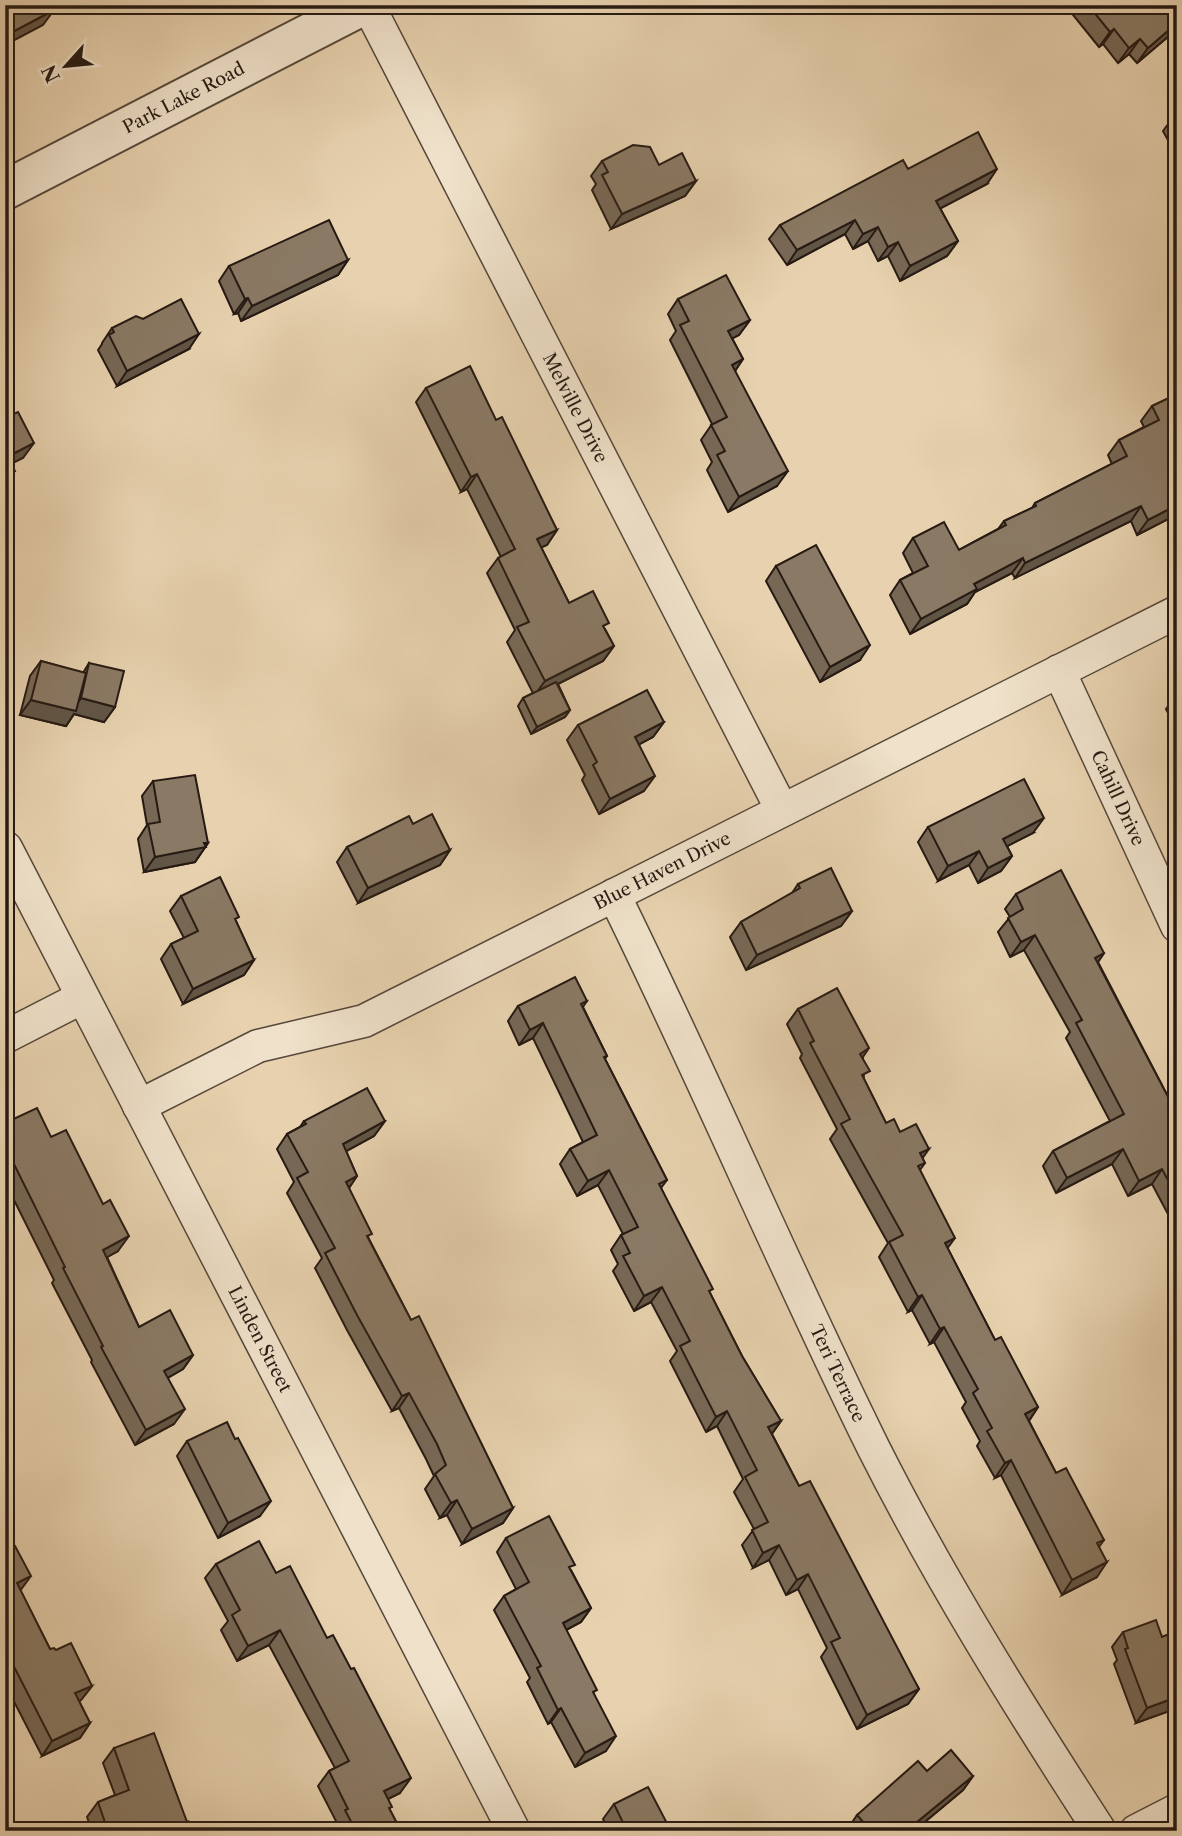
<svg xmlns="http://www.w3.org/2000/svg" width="1182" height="1836" font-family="'Libre Caslon Text',serif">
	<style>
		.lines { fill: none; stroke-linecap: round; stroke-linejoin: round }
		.minor-casing { stroke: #56483a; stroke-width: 35 }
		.tertiary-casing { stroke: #56483a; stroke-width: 42 }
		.minor { stroke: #efe1ca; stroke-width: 32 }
		.tertiary { stroke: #efe1ca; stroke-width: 38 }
		.wall { fill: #776856; stroke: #261a13; stroke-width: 2 }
		.shaded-wall { fill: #615546; stroke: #261a13; stroke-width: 2 }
		.building { fill: #8a7964; stroke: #261a13; stroke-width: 2 }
		.labels { text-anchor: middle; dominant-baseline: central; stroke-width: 5; stroke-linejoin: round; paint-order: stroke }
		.street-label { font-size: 18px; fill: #261a13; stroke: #efe1ca }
	</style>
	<rect width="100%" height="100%" fill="#e7d1ae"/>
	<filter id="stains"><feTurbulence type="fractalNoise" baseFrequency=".00286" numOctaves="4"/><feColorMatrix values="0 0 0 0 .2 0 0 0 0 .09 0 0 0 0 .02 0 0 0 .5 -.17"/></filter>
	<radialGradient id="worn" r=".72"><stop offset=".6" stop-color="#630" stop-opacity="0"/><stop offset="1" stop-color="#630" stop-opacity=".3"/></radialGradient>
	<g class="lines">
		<g class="minor-casing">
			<g id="minor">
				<path id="s1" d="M368,5L782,810"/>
				<path id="s2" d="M1059,671L1177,926"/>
				<path id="s3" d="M6,848L514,1831"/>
				<path id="s4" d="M614,895C704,1077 783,1265 873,1447C940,1580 1019,1706 1100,1831"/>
				<path d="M5,1037L81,998"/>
				<path id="s5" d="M139,1106L258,1046L364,1021L1177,612"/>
				<path d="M1136,1831L1177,1810"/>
			</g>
		</g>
		<g class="tertiary-casing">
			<g id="tertiary">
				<path id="s6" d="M5,190L364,5"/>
			</g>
		</g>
		<use href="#minor" class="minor"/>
		<use href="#tertiary" class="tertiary"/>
	</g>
	<g class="wall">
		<path d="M1065,5H1168L1177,16V26L1170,35L1137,63L1129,54L1118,63L1103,44L1099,47Z"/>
		<path d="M1177,115V173L1169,158L1174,151L1163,131L1174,116Z"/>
		<path d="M602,161L659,165L696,181L685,196L611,229L592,190L596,184L591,176Z"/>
		<path d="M908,169L987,184L940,208L958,241L947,256L900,281L888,256L878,261L868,241L853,249L845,234L787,265L769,239L780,225Z"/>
		<path d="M348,260L338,275L241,321L238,313L234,314L219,281L229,266Z"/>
		<path d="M678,299L750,320L739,335L732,338L743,359L735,371L777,486L728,512L707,470L712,462L701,440L712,424L670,340L676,331L668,314Z"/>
		<path d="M112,328L189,349L117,386L98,350L102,344V343Z"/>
		<path d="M426,388L496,420L557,530L547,545L541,547L569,603L605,629L614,646L603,661L558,684L570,710L565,717L531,734L518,706L523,698L533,693L507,642L515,630L487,573L498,558L501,557L467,489L461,492L416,402Z"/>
		<path d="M1175,395L1177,479L1174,481L1177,487V512L1174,516L1137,535L1131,521L1015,578L1012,573L975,592L967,604L910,634L890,595L900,580L913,573L903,553L913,538L959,550L998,529L1004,521L1032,508L1035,503L1112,464L1108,455L1119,440L1144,427L1141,421L1152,406Z"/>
		<path d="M776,566L860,660L820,682L766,581Z"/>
		<path d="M41,661L83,673L89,663L115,707L104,722L74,714L66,726L20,715L30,676Z"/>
		<path d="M1177,693V730L1166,709Z"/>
		<path d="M664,722L653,737L639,744L644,791L599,814L582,780L585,775L567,740L578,725Z"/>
		<path d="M153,781L208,843L195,862L144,872L138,839L147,825L142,796Z"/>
		<path d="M413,824L450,850L440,865L358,903L337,862L347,847Z"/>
		<path d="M928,827L1033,833L1007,846L1012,856L1001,871L978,883L969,865L938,881L918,842Z"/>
		<path d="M798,884L852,911L841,926L746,970L730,937L741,922L792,893Z"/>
		<path d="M1016,894L1104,953L1098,962L1176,1112H1177V1231L1152,1184L1128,1196L1112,1164L1056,1193L1043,1166L1053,1151L1110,1121L1066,1038L1070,1032L1024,950L1010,957L998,932L1010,917L1005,909Z"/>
		<path d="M181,896L236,921L254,960L244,975L183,1004L161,959L171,944L184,938L170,911Z"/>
		<path d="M587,1001L583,1007L607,1056L605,1059L667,1180L661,1188L710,1293L742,1356L781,1421L772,1434L799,1486L919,1689L908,1704L857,1729L821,1657L827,1648L798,1589L786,1595L769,1560L753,1568L742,1545L754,1529L734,1492L743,1479L717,1426L706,1432L670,1361L677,1351L651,1302L634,1311L613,1271L618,1264L611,1250L621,1235L623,1234L598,1185L577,1196L560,1164L570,1149L583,1142L533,1038L519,1045L508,1021L518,1006Z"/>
		<path d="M798,1009L863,1058L864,1079L886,1123L900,1132L922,1158L925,1163L920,1170L948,1249L995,1340L1038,1407L1029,1421L1056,1473L1104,1540L1099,1547L1097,1577L1062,1595L1001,1475L995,1478L977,1446L980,1441L962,1408L966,1402L934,1342L930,1344L912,1310L908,1312L879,1257L888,1243L830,1139L837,1129L800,1058L802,1054L787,1024Z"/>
		<path d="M304,1121H385L374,1136L346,1151L357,1176L349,1188L369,1239L411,1320L513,1508L503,1523L462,1544L447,1515L440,1518L425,1489L434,1476L426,1459L399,1408L392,1411L347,1330L315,1268L322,1258L287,1193L294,1182L277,1149L287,1134L300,1127Z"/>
		<path d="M5,1123L51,1137L118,1251L107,1257L139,1327L193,1355L183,1369L168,1378L174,1424L135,1445L91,1362L92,1360L52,1283L54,1280L5,1182Z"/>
		<path d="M235,1439L260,1516L218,1538L177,1456L187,1441Z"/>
		<path d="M506,1538L571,1570L591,1608L581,1622L566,1630L594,1694L606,1751L575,1767L551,1722L548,1724L527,1682L530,1678L494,1610L504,1596L516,1589L497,1552Z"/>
		<path d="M5,1551L20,1590L50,1649L56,1650L92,1686L81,1700L79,1701L90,1723L80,1738L42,1756L5,1684Z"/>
		<path d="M216,1564L276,1573L400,1793L388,1799L390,1810L401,1831H338L335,1825L337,1823L318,1786L329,1771L335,1768L269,1645L237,1661L221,1630L228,1621L205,1578Z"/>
		<path d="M1177,1631V1706L1175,1709L1136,1723L1114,1664L1117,1660L1112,1647L1123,1632L1162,1637Z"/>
		<path d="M114,1748L187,1822L181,1831H92L87,1817L98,1802L115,1795L103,1763Z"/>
		<path d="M927,1771L973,1776L963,1790L914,1831H848L847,1830L857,1815Z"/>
		<path d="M614,1804L671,1831H609L603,1819Z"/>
	</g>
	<g class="shaded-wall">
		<path d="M54,10L43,25L5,45V36Z"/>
		<path d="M1177,23V26L1170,35L1137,63L1148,48Z"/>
		<path d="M1114,29L1103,44L1099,47L1110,32Z"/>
		<path d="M1140,39L1129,54L1118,63L1129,48Z"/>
		<path d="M997,169L987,184L926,216L936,201Z"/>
		<path d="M696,181L685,196L611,229L622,214Z"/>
		<path d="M855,220L845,234L787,265L797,250Z"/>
		<path d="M878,227L868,241L853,249L863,234Z"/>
		<path d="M958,241L947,256L900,281L910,266Z"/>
		<path d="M898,242L888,256L878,261L888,247Z"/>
		<path d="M348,260L338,275L241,321L252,306Z"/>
		<path d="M248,298L238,313L234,314L245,299Z"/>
		<path d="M750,320L739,335L718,346L728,331Z"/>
		<path d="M199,334L189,349L117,386L127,371Z"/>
		<path d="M743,359L733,374L732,365Z"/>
		<path d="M34,443L23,458L5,467L7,457Z"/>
		<path d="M1177,470V479L1159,488L1170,473Z"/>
		<path d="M15,471L5,484V476Z"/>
		<path d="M788,471L777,486L728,512L739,497Z"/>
		<path d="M477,474L467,489L461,492L471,477Z"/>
		<path d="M1177,505V512L1174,516L1137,535L1148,520Z"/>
		<path d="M1141,506L1131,521L1015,578L1025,563Z"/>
		<path d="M557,530L547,545L527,554L537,539Z"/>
		<path d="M1023,558L1012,573L975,592L967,604L910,634L921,619L974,584Z"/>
		<path d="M870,645L860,660L820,682L830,667Z"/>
		<path d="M614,646L603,661L534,696L545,681Z"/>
		<path d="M81,698L115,707L104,722L74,714L66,726L20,715L31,700L73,710Z"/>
		<path d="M570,710L565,717L531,734L537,727Z"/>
		<path d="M664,722L653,737L625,752L635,737Z"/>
		<path d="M655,776L644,791L599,814L610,799Z"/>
		<path d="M1044,818L1033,833L992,854L1003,839Z"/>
		<path d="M208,843L195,862L144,872L155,857Z"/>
		<path d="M450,850L440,865L358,903L368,888Z"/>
		<path d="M979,851L969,865L938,881L948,866Z"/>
		<path d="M1012,856L1001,871L978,883L988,868Z"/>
		<path d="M852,911L841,926L746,970L757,955Z"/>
		<path d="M1035,935L1024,950L1010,957L1021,942Z"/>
		<path d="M1104,953L1094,968L1095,958Z"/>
		<path d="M254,960L244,975L183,1004L193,989Z"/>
		<path d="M543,1023L533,1038L519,1045L530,1030Z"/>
		<path d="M869,1048L859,1063L860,1054Z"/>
		<path d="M385,1121L374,1136L332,1159L343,1144Z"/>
		<path d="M929,1149L919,1163L920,1153Z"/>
		<path d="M1123,1149L1112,1164L1056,1193L1067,1178Z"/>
		<path d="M13,1162L5,1173V1169L9,1164Z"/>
		<path d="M1162,1169L1152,1184L1128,1196L1139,1181Z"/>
		<path d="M609,1170L598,1185L577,1196L588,1181Z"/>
		<path d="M357,1176L347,1191L346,1182Z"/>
		<path d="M129,1236L118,1251L93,1265L103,1250Z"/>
		<path d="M955,1238L944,1253L945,1243Z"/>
		<path d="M662,1287L651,1302L634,1311L644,1296Z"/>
		<path d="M922,1295L912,1310L908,1312L918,1297Z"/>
		<path d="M944,1327L934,1342L930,1344L940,1329Z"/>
		<path d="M193,1355L183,1369L153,1386L164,1371Z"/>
		<path d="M409,1393L399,1408L392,1411L402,1396Z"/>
		<path d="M1038,1407L1028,1422L1025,1414Z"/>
		<path d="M185,1409L174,1424L135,1445L146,1430Z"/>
		<path d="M727,1411L717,1426L706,1432L716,1417Z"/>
		<path d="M781,1421L770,1436L768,1427Z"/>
		<path d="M1011,1460L1001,1475L995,1478L1005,1463Z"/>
		<path d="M457,1500L447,1515L440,1518L451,1503Z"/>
		<path d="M271,1501L260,1516L218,1538L228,1523Z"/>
		<path d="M513,1508L503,1523L462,1544L472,1529Z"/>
		<path d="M779,1545L769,1560L753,1568L763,1553Z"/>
		<path d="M1107,1562L1097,1577L1062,1595L1072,1580Z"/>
		<path d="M808,1574L798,1589L786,1595L797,1580Z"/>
		<path d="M31,1576L20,1591L17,1583Z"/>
		<path d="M591,1608L581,1622L553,1637L563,1623Z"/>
		<path d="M280,1630L269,1645L237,1661L248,1646Z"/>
		<path d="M92,1686L81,1700L65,1708L75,1693Z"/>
		<path d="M919,1689L908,1704L857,1729L867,1715Z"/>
		<path d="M1177,1697V1706L1175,1709L1136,1723L1147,1708Z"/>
		<path d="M561,1708L551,1722L548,1724L558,1710Z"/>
		<path d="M90,1723L80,1738L42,1756L52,1741Z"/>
		<path d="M616,1736L606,1751L575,1767L585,1753Z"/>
		<path d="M973,1776L963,1790L914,1831H906Z"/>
		<path d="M411,1778L400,1793L374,1806L384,1791Z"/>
		<path d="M187,1822L181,1831H165Z"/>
	</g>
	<g class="building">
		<path d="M5,5H51L54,10L5,36Z"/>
		<path d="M1088,5H1168L1177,16V23L1148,48L1140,39L1129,48L1114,29L1110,32Z"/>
		<path d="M978,132L997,169L936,201L958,241L910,266L898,242L888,247L878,227L863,234L855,220L797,250L780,225L903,160L908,169Z"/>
		<path d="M633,145L650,147L659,165L682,153L696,181L622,214L602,175L608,172L602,161Z"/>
		<path d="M329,220L348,260L252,306L248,298L245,299L229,266Z"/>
		<path d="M726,275L750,320L728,331L743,359L732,365L788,471L739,497L717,455L725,451L711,425L727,417L680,325L689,321L678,299Z"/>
		<path d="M181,299L199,334L127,371L109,335L114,332L112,328L136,316L143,319Z"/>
		<path d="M470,366L496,420L502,417L557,530L537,539L569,603L593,591L609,623L603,626L614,646L545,681L517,627L529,622L498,558L515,549L477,474L471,477L426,388Z"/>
		<path d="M1175,395L1177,399V470L1170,473L1177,487V505L1148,520L1141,506L1025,563L1023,558L974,584L977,589L921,619L900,580L928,566L913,538L944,522L959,550L1006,525L1004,521L1036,506L1035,503L1127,456L1119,440L1159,420L1152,406Z"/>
		<path d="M18,412L34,443L7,457L15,471L5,476V418Z"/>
		<path d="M816,545L870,645L830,667L776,566Z"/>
		<path d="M41,661L86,673L76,711L31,700Z"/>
		<path d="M89,663L124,671L115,707L81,698Z"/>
		<path d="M556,682L570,710L537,727L523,698Z"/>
		<path d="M647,690L664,722L635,737L655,776L610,799L593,765L597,762L578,725Z"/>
		<path d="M195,775L208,843H204L206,847L155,857L148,824L160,822L153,781Z"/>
		<path d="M1024,779L1044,818L1003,839L1012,856L988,868L979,851L948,866L928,827Z"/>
		<path d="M432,814L450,850L368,888L347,847L409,816L413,824Z"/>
		<path d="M831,868L852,911L757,955L741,922L800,888L798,884Z"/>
		<path d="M1061,870L1104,953L1095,958L1176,1112H1177V1197L1162,1169L1139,1181L1123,1149L1067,1178L1053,1151L1124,1114L1076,1023L1082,1020L1035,935L1021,942L1008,918L1023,909L1016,894Z"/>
		<path d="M220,877L239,917L235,919L254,960L193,989L171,944L198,931L181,896Z"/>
		<path d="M575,977L587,1001L581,1004L607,1056L604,1057L667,1180L659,1184L713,1289L709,1291L742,1356L781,1421L768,1427L799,1486L810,1481L919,1689L867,1715L831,1642L840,1638L808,1574L797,1580L779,1545L763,1553L752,1530L768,1522L745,1477L757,1470L727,1411L716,1417L680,1346L690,1341L662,1287L644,1296L623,1256L630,1253L621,1235L638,1227L609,1170L588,1181L570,1149L597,1135L543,1023L530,1030L518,1006Z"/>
		<path d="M837,988L869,1048L860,1054L870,1071L862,1075L886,1123L894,1119L900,1132L916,1124L929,1149L920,1153L925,1163L918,1166L955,1238L945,1243L995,1340L1001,1337L1038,1407L1025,1414L1056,1473L1066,1468L1104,1540L1097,1543L1107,1562L1072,1580L1011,1460L1005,1463L987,1431L992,1428L973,1393L978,1389L944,1327L940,1329L922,1295L918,1297L889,1242L903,1235L841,1124L850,1119L810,1043L814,1041L798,1009Z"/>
		<path d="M367,1088L385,1121L343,1144L357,1176L346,1182L372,1234L367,1236L411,1320L419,1316L513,1508L472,1529L457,1500L451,1503L435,1474L446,1465L437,1444L409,1393L402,1396L357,1315L325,1253L335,1248L297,1178L308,1172L287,1134L306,1124L304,1121Z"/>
		<path d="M37,1108L51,1137L66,1130L103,1204L110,1200L129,1236L103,1250L139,1327L170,1310L193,1355L164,1371L185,1409L146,1430L101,1347L103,1346L63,1268L65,1267L13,1162L9,1164L5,1157V1123Z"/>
		<path d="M227,1422L235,1439L238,1438L271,1501L228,1523L187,1441Z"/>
		<path d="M549,1516L575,1565L569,1567L591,1608L563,1623L597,1690L593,1692L616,1736L585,1753L561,1708L558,1710L537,1668L541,1666L504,1596L529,1582L506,1538Z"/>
		<path d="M259,1541L276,1573L290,1566L327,1638L333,1635L351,1669L354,1668L411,1778L384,1791L392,1807L389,1808L401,1831H356L345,1810L348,1809L329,1771L349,1761L280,1630L248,1646L232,1615L240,1610L216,1564Z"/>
		<path d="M15,1546L31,1576L17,1583L50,1649L54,1648L56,1650L71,1643L92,1686L75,1693L90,1723L52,1741L5,1649V1551Z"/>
		<path d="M1156,1620L1162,1637L1177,1631V1697L1147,1708L1125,1649L1128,1648L1123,1632Z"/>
		<path d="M154,1733L187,1822L165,1831H108L98,1802L129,1790L114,1748Z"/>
		<path d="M951,1750L973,1776L906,1831H871L857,1815L918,1761L927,1771Z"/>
		<path d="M648,1787L671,1831H627L614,1804Z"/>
	</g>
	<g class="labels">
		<g class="street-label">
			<text stroke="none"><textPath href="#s6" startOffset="201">Park Lake Road</textPath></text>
			<text stroke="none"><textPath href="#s1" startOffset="453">Melville Drive</textPath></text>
			<text stroke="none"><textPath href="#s2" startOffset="140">Cahill Drive</textPath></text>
			<text stroke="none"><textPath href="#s5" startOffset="576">Blue Haven Drive</textPath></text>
			<text stroke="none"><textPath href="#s3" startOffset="553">Linden Street</textPath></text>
			<text stroke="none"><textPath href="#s4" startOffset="528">Teri Terrace</textPath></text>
		</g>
	</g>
	<rect width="1182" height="1836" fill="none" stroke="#e7d1ae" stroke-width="28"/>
	<rect x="7" y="7" width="1168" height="1822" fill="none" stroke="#261a13" stroke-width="3.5"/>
	<rect x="14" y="14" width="1154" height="1808" fill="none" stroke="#261a13" stroke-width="2"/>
	<g transform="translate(66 66) rotate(243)" stroke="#efe1ca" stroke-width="5" paint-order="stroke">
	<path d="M0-5L12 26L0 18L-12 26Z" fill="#261a13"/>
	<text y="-10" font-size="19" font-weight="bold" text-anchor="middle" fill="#261a13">N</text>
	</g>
	<rect width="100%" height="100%" filter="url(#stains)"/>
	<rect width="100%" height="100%" fill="url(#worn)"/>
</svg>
